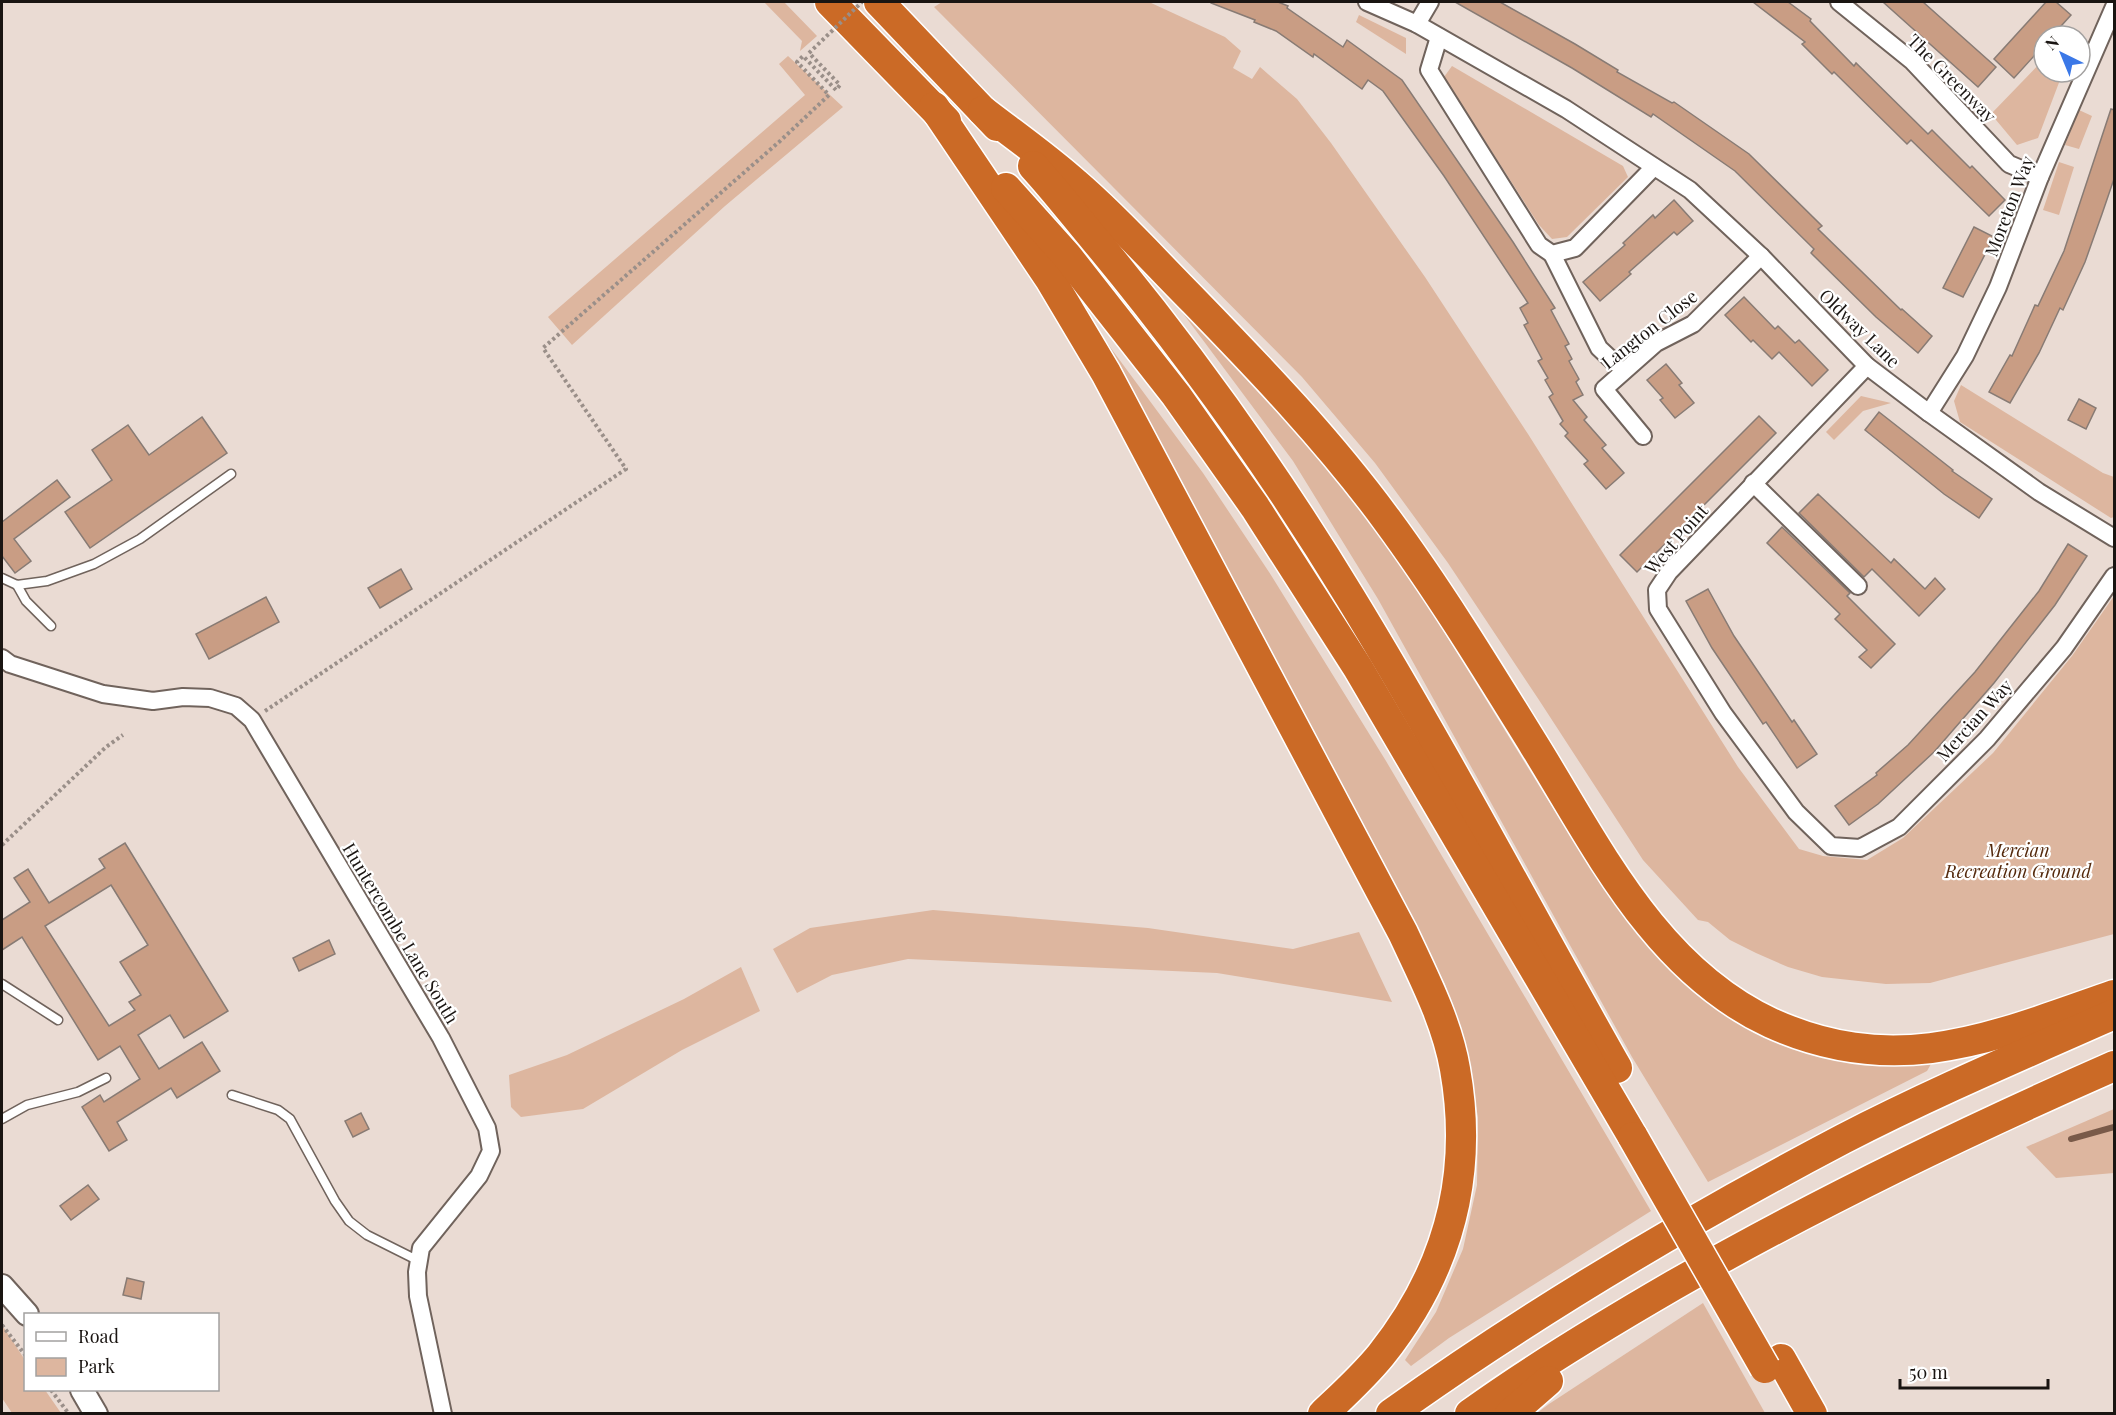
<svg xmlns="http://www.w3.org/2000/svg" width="2116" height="1415" font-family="'Playfair Display',serif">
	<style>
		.green { fill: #ddb69f }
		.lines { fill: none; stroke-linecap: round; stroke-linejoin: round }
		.stream { stroke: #795a49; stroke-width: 6 }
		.building { fill: #c99d84; stroke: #887b74; stroke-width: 1.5; fill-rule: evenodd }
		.lane-casing { stroke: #70635c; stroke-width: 11 }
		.street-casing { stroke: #70635c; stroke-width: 20 }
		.secondary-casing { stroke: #70635c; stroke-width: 26 }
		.highway-casing { stroke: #fff; stroke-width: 33 }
		.path { stroke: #9a8f89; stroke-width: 4; stroke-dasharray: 3 3; stroke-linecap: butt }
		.lane { stroke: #fff; stroke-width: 8 }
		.street { stroke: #fff; stroke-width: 16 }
		.secondary { stroke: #fff; stroke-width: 22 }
		.highway { stroke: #cb6a26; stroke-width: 30 }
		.highway-bridge-casing { stroke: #fff; stroke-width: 33; stroke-linecap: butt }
		.path-bridge { stroke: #9a8f89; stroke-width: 4; stroke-dasharray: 3 3; stroke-linecap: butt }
		.highway-bridge { stroke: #cb6a26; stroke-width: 30 }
		.labels { text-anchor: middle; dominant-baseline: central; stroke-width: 4.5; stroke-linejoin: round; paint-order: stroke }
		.street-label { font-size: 18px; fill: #1a1512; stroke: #fff }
		.park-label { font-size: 18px; font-style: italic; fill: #54290c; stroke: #fff }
	</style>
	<rect width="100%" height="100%" fill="#eadbd3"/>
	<g class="green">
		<path d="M764,2H784L817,36L800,51L802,41Z"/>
		<path d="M942,2H1149L1225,37L1241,51L1233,68L1252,79L1260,67L1297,99L1331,143L1425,277L1528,434L1738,767L1799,849L1823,856L1867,860L1903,838L1993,753L2072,656L2114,596V934L1930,983L1886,984L1822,977L1788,967L1756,953L1730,940L1708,922L1698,920L1643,860L1539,700L1448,563L1375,463L1302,377L934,7Z"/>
		<path d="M1359,15L1406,38V54L1356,22Z"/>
		<path d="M788,56L843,107L725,206L572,345L548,317L805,95L779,64Z"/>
		<path d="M2044,59V72H2063L2038,138L2017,145L1991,114Z"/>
		<path d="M1452,66L1623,166L1628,177L1567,237L1552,239L1539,225L1444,77Z"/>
		<path d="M2079,110L2092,116L2079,149L2065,145Z"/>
		<path d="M2059,162L2074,167L2059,215L2043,210Z"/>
		<path d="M1182,312L1192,318L1318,452L1442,619L1438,622L1551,805L1618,908L1644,940L1678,976L1881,1062L1931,1064L1927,1071L1708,1182L1632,1057L1378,599L1293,461Z"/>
		<path d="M1093,324L1203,473L1269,572L1386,761L1651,1211L1449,1338L1411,1366L1405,1360L1436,1312L1463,1249L1477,1185L1478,1117L1465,1046L1445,984Z"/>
		<path d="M1961,385L2103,473L2114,477V517L2111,518L1960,422L1954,401Z"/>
		<path d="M1861,396L1891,403L1863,411L1834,440L1826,432Z"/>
		<path d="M933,910L1148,928L1293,949L1359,932L1392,1002L1217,973L908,959L832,975L797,993L773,949L810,928Z"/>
		<path d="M741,967L760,1011L682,1050L583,1109L521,1117L511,1107L509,1075L567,1055L684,999Z"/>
		<path d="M2114,1109V1173L2056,1178L2026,1147Z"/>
		<path d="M1703,1303L1765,1413H1537L1549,1404Z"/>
		<path d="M2,1325L25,1360L26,1390H45L61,1413H12L2,1398Z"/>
	</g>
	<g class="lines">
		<path class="stream" d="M2071,1139L2114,1127"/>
	</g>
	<g class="building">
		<path d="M1211,2H1278L1288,6L1287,8L1343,47L1347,40L1402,80L1513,242L1555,308L1551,310L1569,344L1565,346L1572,359L1569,361L1579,379L1576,382L1583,395L1573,400L1587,417L1584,420L1606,445L1602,448L1624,473L1606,489L1584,464L1588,461L1565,436L1568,433L1560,424L1563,421L1549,397L1553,394L1545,380L1548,378L1538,361L1542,359L1524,325L1528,323L1520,308L1528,303L1444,176L1383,91L1368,80L1362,89L1314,54L1313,57L1276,31L1254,22L1255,20L1211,3Z"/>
		<path d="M1455,2H1500L1575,44L1618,70L1617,72L1672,103L1674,102L1749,154L1822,226L1818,229L1901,310L1902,309L1932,336L1918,353L1876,317L1811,253L1814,249L1735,171L1653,114L1651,117L1572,68Z"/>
		<path d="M1753,2H1788L1811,19L1810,21L1854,66L1856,63L1928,134L1932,130L1970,168L1972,166L2005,200L1989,216L1911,140L1907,144L1834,72L1832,74L1802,44L1805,42Z"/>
		<path d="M1883,2H1923L1996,67L1978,87Z"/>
		<path d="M2046,2H2056L2071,15L2052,36H2044V45L2014,78L1994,59Z"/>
		<path d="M2111,109L2115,110V176L2102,214L2085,262L2063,310L2060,308L2039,353L2010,403L1989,392L2010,355L2012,356L2035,305L2038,306L2064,251Z"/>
		<path d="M1674,200L1693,221L1677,235L1674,232L1629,272L1631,274L1600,301L1583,282L1625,245L1623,243L1653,215L1655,218Z"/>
		<path d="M1974,227L1994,237L1963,297L1943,288Z"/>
		<path d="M1744,297L1775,329L1778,326L1795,343L1799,340L1828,370L1812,386L1779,352L1772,359L1753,340L1751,342L1725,315Z"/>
		<path d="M1666,364L1682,383L1679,385L1694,403L1675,418L1660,400L1663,398L1647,380Z"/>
		<path d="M2079,399L2096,408L2086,429L2068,420Z"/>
		<path d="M1879,412L1953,470L1952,471L1992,499L1979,518L1944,494L1865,430Z"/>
		<path d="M1759,416L1776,433L1637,572L1620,555Z"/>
		<path d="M202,417L227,453L90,548L65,512L112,480L92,450L128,425L149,455Z"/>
		<path d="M57,480L70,497L14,539L31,561L15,573L2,556V522Z"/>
		<path d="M1818,494L1891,563L1894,559L1925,589L1935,578L1945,589L1919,616L1872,569L1864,577L1799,513Z"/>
		<path d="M1782,527L1850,593L1847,596L1895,644L1871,668L1859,657L1867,650L1835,619L1840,614L1767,543Z"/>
		<path d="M2068,544L2087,556L2055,605L1994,683L1934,752L1878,804L1849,825L1835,806L1877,775L1876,773L1908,745L1975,672L2039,591Z"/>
		<path d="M401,569L412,589L380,608L368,588Z"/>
		<path d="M1708,589L1734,636L1792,722L1794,720L1817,754L1797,768L1766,722L1763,724L1712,648L1686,601Z"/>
		<path d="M266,597L279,622L209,659L196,634Z"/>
		<path d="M125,843L228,1011L184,1038L170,1015L138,1035L159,1069L202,1042L220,1071L177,1098L171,1088L117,1122L127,1140L109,1151L82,1107L100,1095L104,1102L140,1079L120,1046L98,1060L22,937L2,950V920L30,902L14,878L28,869L49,903L105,868L99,859ZM111,885L148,945L120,962L141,995L129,1002L135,1010L109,1026L45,926Z"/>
		<path d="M329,940L335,954L299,971L293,958Z"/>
		<path d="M361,1113L369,1129L353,1137L345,1121Z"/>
		<path d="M88,1185L99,1199L71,1220L60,1206Z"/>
		<path d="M127,1278L144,1282L141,1299L123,1295Z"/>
	</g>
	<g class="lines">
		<g class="lane-casing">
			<g id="lane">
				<path d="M2,578L17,585L47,581L94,564L140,539L231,474"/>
				<path d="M17,585L26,601L51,626"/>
				<path d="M2,984L58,1020"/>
				<path d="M232,1095L278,1110L290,1119L335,1201L349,1221L367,1235L419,1261"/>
				<path d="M2,1119L27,1105L78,1092L106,1078"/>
			</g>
		</g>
		<g class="street-casing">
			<g id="street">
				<path d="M1367,2L1417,24L1566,109L1690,190L1761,256L1867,366L1929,413L2039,492L2114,538"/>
				<path d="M1839,2L1912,61L2009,164L2040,177"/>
				<path d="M1417,24L1430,2"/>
				<path d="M1439,37L1429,70L1539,245L1552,254L1575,248L1654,167"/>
				<path d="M1552,254L1599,348L1615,363"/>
				<path d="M1867,366L1669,572L1657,590L1658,609L1723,713L1796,812L1831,846L1860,848L1899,827L1987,739L2064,648L2114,576"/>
				<path d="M1929,413L1965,356L1998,287L2040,177L2114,7"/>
				<path d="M1643,436L1604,389L1656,343L1693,324L1761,256"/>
				<path d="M1753,483L1858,586"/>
				<path d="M2,658L10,664L103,694L153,701L183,697L210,698L236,706L252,720L441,1038L487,1128L491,1151L479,1176L421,1248L417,1272L418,1296L443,1414"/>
			</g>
		</g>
		<g class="secondary-casing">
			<g id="secondary">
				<path d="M2,1286L27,1314"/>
				<path d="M82,1390L96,1414"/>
			</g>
		</g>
		<g class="highway-casing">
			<g id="highway">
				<path d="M830,2L946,121"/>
				<path d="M879,2L997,126"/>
				<path d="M934,107L1050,279L1106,373L1403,933C1423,976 1447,1022 1455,1069C1474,1176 1448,1271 1381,1355C1364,1376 1343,1395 1323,1414"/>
				<path d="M983,111C1014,135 1047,158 1076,184C1118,220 1155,262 1194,301C1262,371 1329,441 1387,520C1440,592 1487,669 1534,745C1598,848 1655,969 1771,1023C1897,1080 1993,1037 2114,995"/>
				<path d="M1033,166C1055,190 1075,216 1096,241C1189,353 1274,472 1350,597C1444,751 1528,911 1617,1068"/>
				<path d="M1006,188L1067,256L1176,395L1255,507L1358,668L1633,1137"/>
				<path d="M1781,1359L1812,1414"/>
				<path d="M1391,1414C1535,1311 1687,1221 1843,1139C1932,1093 2024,1054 2114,1014"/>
				<path d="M1470,1414C1535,1367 1605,1325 1674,1285C1817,1203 1964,1132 2114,1066"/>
				<path d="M1510,1414L1548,1381"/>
			</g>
		</g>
		<g class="path">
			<path d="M265,711L626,469L543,348L779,142L829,95L797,62L803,56L836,90L840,85L809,53"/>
			<path d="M2,845L106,747L123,735"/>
			<path d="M2,1325L26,1356"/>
			<path d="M51,1390L69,1414"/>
		</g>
		<use href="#lane" class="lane"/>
		<use href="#street" class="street"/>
		<use href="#secondary" class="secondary"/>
		<use href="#highway" class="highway"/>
		<g class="highway-bridge-casing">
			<path id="highway-bridge" d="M1633,1137L1765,1368"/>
		</g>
		<path class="path-bridge" d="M809,53L862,2"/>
		<use href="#highway-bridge" class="highway-bridge"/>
	</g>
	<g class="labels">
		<g class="street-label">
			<text transform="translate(1952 78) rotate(45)">The Greenway</text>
			<text transform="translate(2009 206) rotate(-69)">Moreton Way</text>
			<text transform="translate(1860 328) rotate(44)">Oldway Lane</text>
			<text transform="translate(1649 329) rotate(-38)">Langton Close</text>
			<text transform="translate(1676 539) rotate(-49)">West Point</text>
			<text transform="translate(1974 720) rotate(-48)">Mercian Way</text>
			<text transform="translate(401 933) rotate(59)">Huntercombe Lane South</text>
		</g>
		<g class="park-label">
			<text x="2018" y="850">Mercian<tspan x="2018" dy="21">Recreation Ground</tspan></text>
		</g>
	</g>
	<rect width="2116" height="1415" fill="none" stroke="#1a1512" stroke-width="6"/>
	<rect x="24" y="1313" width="195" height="78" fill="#ffffff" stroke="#a3a1a0" stroke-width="1.5"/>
	<rect x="36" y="1332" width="30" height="9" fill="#ffffff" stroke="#a3a1a0" stroke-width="1.5"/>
	<text x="78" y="1343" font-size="18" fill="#1a1512">Road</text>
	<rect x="36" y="1358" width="30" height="18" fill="#ddb69f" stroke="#a3a1a0" stroke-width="1.5"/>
	<text x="78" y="1373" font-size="18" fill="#1a1512">Park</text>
	<g transform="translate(2062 54) rotate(317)"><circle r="28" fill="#ffffff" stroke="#a3a1a0" stroke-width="1.5"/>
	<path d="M0-4.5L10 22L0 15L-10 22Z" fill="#3b78e7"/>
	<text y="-9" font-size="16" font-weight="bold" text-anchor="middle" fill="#1a1512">N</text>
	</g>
	<path d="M1900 1379v9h148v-9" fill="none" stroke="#1a1512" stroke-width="3"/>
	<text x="1909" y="1379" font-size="18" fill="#1a1512" stroke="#ffffff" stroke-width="4.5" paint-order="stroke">50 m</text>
</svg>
